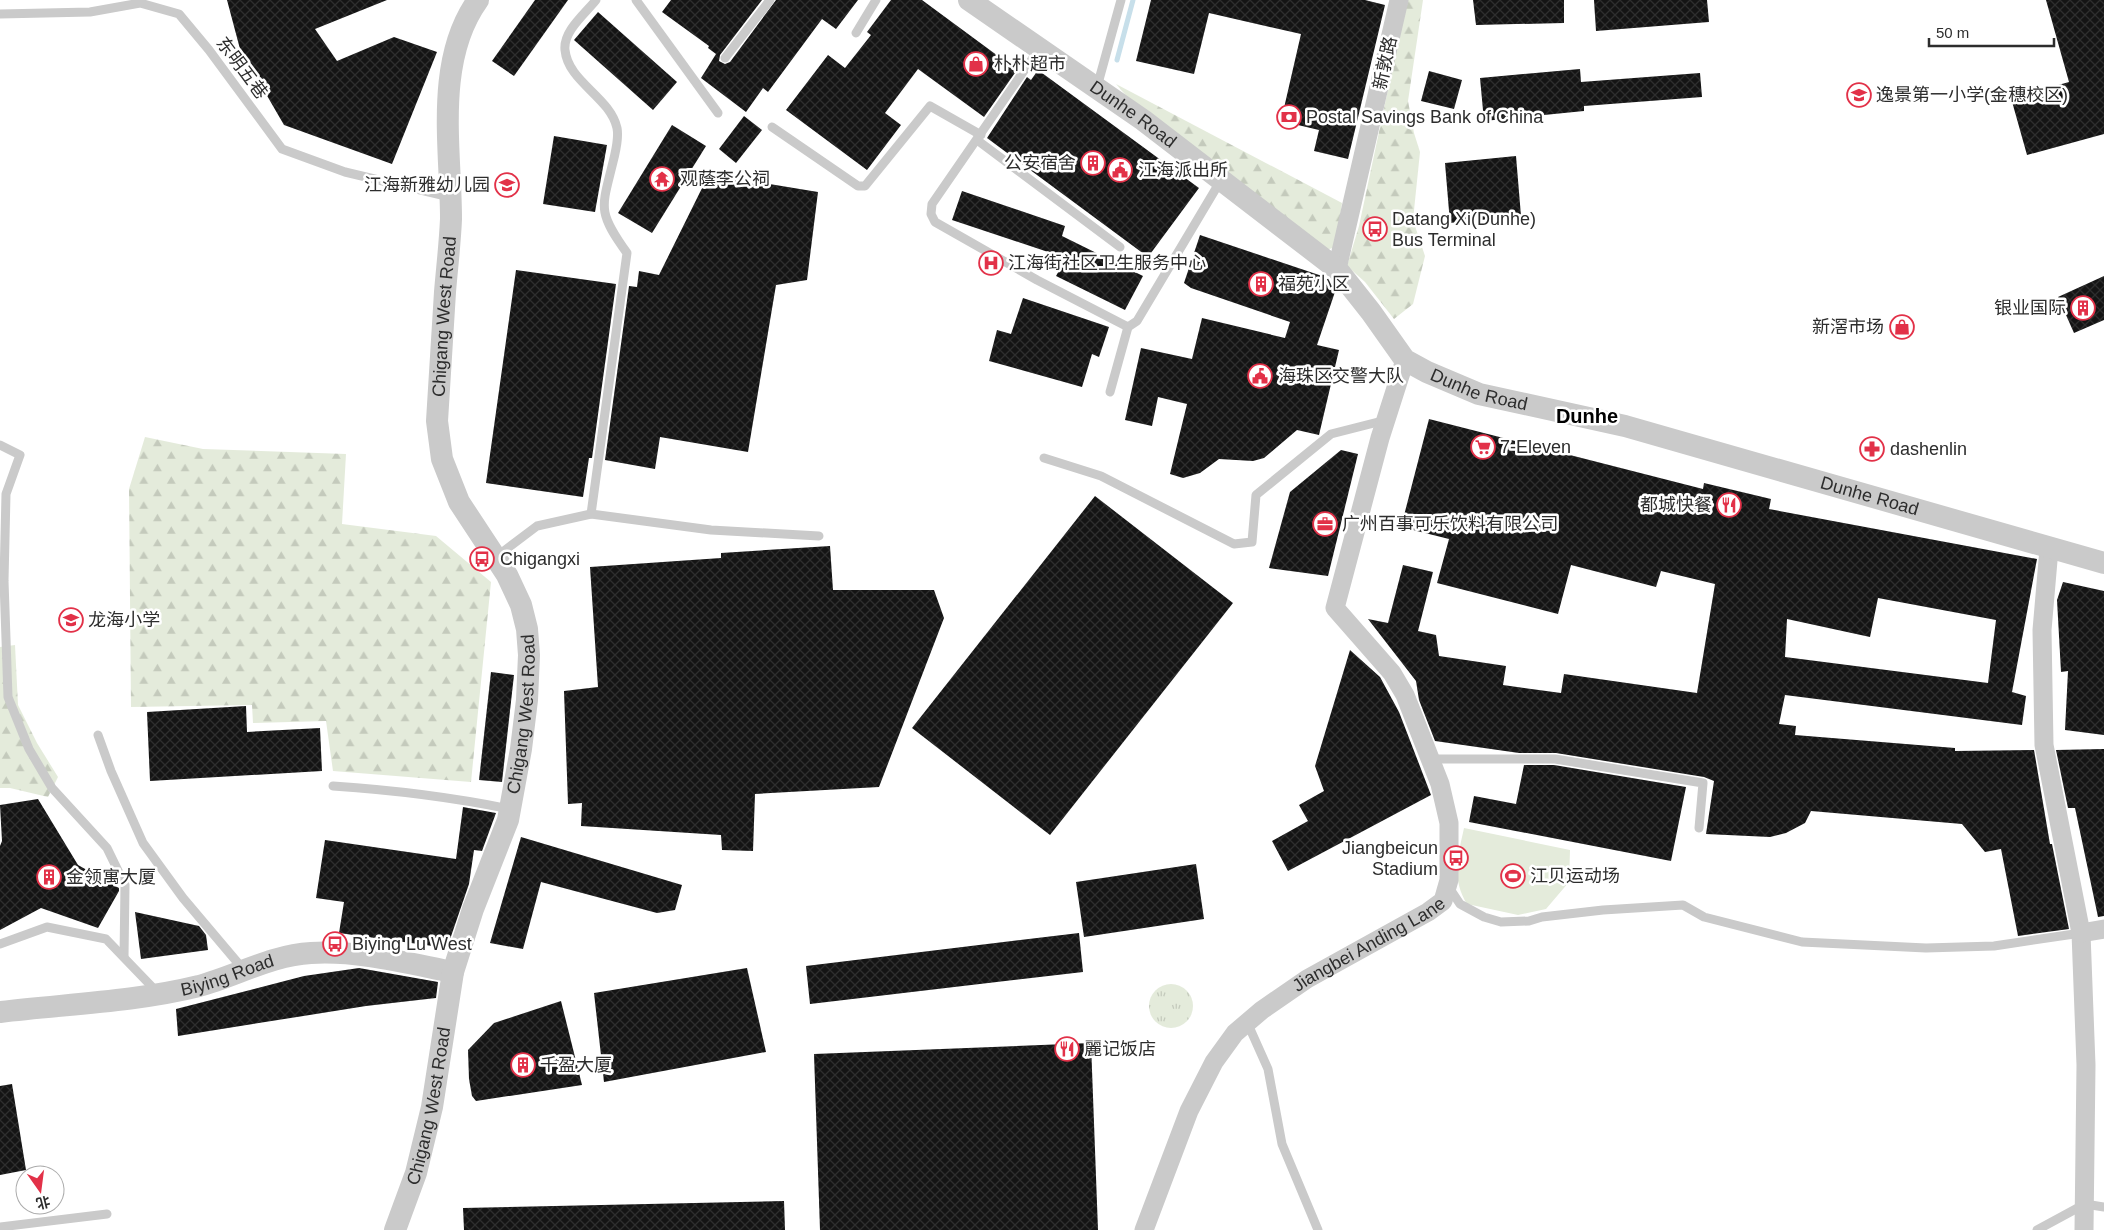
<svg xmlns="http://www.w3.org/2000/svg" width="2104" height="1230" font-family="Helvetica,'Noto Sans SC',sans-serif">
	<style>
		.grass { fill: url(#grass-tufts) }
		.forest { fill: url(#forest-firs) }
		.garden { fill: #e4ebdb }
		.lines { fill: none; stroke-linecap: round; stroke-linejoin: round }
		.stream { stroke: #c7dfea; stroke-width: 5 }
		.building { fill: url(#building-cross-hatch); fill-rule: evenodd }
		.service { stroke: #cacaca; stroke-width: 9 }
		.minor { stroke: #cacaca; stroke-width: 19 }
		.tertiary { stroke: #cacaca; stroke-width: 22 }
		.labels { text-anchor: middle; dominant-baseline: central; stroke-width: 5; stroke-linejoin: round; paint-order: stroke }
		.street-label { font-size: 18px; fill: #2d2d2d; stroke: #fff }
		.poi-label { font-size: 18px; fill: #2d2d2d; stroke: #fff; text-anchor: start }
		.quarter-label { font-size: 20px; font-weight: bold; fill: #000; stroke: #fff }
	</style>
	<defs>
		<pattern id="grass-tufts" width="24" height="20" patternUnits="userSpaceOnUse" patternTransform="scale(1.25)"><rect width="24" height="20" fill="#e4ebdb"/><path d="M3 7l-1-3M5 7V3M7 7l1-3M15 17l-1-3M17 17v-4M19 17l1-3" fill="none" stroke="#c4cabc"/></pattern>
		<pattern id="forest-firs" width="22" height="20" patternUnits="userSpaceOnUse" patternTransform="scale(1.25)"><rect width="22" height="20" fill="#e4ebdb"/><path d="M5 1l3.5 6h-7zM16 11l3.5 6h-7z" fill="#c4cabc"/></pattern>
		<pattern id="building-cross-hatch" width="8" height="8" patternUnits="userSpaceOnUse" patternTransform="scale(1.25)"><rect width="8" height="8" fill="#141414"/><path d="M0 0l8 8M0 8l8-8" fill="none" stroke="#2e2e2e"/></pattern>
	</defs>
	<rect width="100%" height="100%" fill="#fff"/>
	<circle class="grass" cx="1171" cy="1006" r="22"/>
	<g class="forest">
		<path d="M1407,0H1423L1408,101L1414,133L1420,152L1413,220L1425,256L1413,304L1394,319L1365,282L1347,266L1359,226Z"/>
		<path d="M1116,84L1342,203L1336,247L1326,250L1142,114Z"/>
		<path d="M145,437L203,449L346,454L342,524L436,536L491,582L471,782L333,771L326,721L253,723L252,705L131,707L129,489Z"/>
		<path d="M15,645L18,705L37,743L58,777L48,797L10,788H0V647Z"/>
	</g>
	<path class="garden" d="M1464,828L1570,850L1569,882L1546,909L1518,915L1467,904C1451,878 1458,856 1464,828Z"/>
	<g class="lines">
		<path class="stream" d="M1117,60L1133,0"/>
	</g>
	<g class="building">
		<path d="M227,0H387L315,29L337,61L394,37L437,52L392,164L284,125L240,49Z"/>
		<path d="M535,0H568L514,76L492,61Z"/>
		<path d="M671,0H762L720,55L719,61L725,64L730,62L776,0H858L836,29L822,19L768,92L763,88L746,112L701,78L716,54L708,48L709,46L662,12Z"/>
		<path d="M891,0H922L1017,70L984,117L918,69L885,113L901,125L867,170L786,110L828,55L845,68L871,35L867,32Z"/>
		<path d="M1151,0H1365L1385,5L1348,159L1314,151L1319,130L1281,121L1301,34L1209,13L1194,74L1136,61Z"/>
		<path d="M1473,0H1564V23L1476,25Z"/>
		<path d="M1594,0H1707L1709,22L1596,31Z"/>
		<path d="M2046,0H2104V134L2027,155L2011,98L2069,82Z"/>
		<path d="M598,12L677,82L653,110L574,40Z"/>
		<path d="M1580,69L1581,82L1700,73L1702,97L1584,106V111L1484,121L1480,78Z"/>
		<path d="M1038,70L1199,188L1148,257L987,138L1027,77L1031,80Z"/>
		<path d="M1429,71L1462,80L1454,109L1421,101Z"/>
		<path d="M744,116L762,130L736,163L719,149Z"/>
		<path d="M672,125L706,146L652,233L618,213Z"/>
		<path d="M554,136L607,145L595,212L543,204Z"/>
		<path d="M1516,156L1521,216L1450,223L1445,163Z"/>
		<path d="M709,174L818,192L807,280L776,285L748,452L660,437L655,469L605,460L629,286L637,287L639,271L659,275Z"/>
		<path d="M962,191L1065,226L1062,236L1143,276L1125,310L1056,276L1066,258L952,220Z"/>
		<path d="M1200,235L1328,278L1336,289L1317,345L1339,350L1319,435L1297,430L1264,458L1253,461L1219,459L1200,473L1183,478L1170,474L1187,404L1158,397L1152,426L1125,420L1141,348L1192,359L1202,318L1285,338L1290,322L1191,288L1184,283Z"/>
		<path d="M516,270L616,284L592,458H589L583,497L486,483Z"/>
		<path d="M2104,276V320L2074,333L2058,297Z"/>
		<path d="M1023,298L1109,327L1099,357L1092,354L1082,387L989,361L997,330L1011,334Z"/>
		<path d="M1429,419L1703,489L1704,483L1771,499L1769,509L2037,559L2012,692L2026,696L2022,725L1785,695L1779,724L1796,726L1795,735L1955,748V751L2034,750L2050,844H2052L2069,929L2018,936L2001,849L1985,852L1962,824L1811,811L1805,823L1786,833L1770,837L1706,834L1714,781L1704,777L1556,753H1519L1435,741L1419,700L1416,681L1368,619L1388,623L1403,565L1433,572L1418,631L1436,635L1439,656L1506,666L1503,685L1561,693L1564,674L1697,693L1715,584L1661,571L1656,587L1571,565L1558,614L1437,583L1449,539L1401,527ZM1878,598L1996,620L1988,683L1785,657L1787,619L1870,637Z"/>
		<path d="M1341,450L1358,454L1328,576L1269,568L1290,492Z"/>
		<path d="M1095,496L1233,603L1050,835L912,728Z"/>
		<path d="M830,546L833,590H934L944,618L879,787L755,794L753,851L722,850L721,835L581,826L582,803L568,804L564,691L598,687L590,567L721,558V553Z"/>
		<path d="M2063,582L2104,591V735L2065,730L2068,671L2061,672L2057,600Z"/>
		<path d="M1350,650L1380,677L1399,712L1431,795L1288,871L1272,841L1308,821L1299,805L1324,791L1315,766Z"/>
		<path d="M491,672L514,675L502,782L479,780Z"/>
		<path d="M246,706L247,732L320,728L322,771L150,781L147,712Z"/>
		<path d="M2104,749V916L2098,917L2075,808H2068L2056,750Z"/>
		<path d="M1524,765H1554L1686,787L1671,861L1469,822L1474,796L1516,804Z"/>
		<path d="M38,799L78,865L119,888V891L98,928L41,908L0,930V846L2,841L0,805Z"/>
		<path d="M463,807L496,813L482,851L474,850L469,884L447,948L339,933L344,902L316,898L325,840L456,859Z"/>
		<path d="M521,837L682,885L675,910L657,913L541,882L523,949L490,943Z"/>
		<path d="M1196,864L1204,919L1084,937L1076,882Z"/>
		<path d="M135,912L199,926L206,935L208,950L141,959Z"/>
		<path d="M1079,933L1083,972L810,1004L806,966Z"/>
		<path d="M359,968L438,982L436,998L366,1006L178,1036L176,1009L304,976Z"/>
		<path d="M747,968L766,1052L604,1082L594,993Z"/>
		<path d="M561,1001L582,1085L476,1101L472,1096L469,1079L468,1050L494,1023Z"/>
		<path d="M1091,1043L1098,1230H820L814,1054Z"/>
		<path d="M12,1084L26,1170L0,1175V1086Z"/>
		<path d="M784,1201L785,1230H464L463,1208Z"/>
	</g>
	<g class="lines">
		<g class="service">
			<path d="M636,0L718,113"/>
			<path d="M0,14L90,12L140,3L179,14L209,50L282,149L345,172L450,197"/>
			<path d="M856,33L876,0"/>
			<path d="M1039,49L932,204L931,214L935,222L1037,280L1128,327L1137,321L1221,180"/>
			<path d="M725,58L770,0"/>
			<path d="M1097,87L1121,0"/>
			<path d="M772,127L858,186H865L930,106L981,135"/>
			<path d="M977,140L1120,247"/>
			<path d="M1110,392L1128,327"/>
			<path d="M0,445L20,455L6,494L4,581L8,697L29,749L52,788L107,848L125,885L124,957"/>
			<path d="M1044,458L1101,476L1234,544L1252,542L1256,495L1331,434L1386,420"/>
			<path d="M591,514L627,253C596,210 602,208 614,158C616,149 619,138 617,128C610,97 568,82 565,50C563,31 585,14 596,0"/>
			<path d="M496,557L537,526L591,514L711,530L819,536"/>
			<path d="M98,735L111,771L143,843L183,898L243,969"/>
			<path d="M1430,759H1555L1703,783L1699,828"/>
			<path d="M333,786C393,790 451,797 510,809"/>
			<path d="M1448,886L1460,904L1484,917L1501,922L1529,921L1542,917L1603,910L1683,905L1704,917L1802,942L1926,948L1994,946L2081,933"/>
			<path d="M0,944L47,927L106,939L157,992"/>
			<path d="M1247,1022L1268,1069L1282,1144L1318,1230"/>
			<path d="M0,1227L107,1214"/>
			<path d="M2037,1230L2085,1204L2104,1207"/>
		</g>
		<g class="minor">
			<path d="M1337,269L1399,0"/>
			<path d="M2049,549L2042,630L2044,745L2081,933L2086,1065L2084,1230"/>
			<path d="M2081,933L2104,929"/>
			<path id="s1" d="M1144,1230L1189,1111L1214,1062L1235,1033L1262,1010L1307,979L1428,912L1443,901L1449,880V823L1440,784L1405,695L1392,673L1335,608L1380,438L1405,360"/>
		</g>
		<g class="tertiary">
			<path id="s2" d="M969,0L1143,120L1337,269L1371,312L1405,360L1427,372L1479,394L1625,426L2104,563"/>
			<path id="s3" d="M0,1012C66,1004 134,1002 199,986C236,976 272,955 311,953C358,950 407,963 453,972"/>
			<path id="s4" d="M395,1230L416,1173L432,1107L453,972L473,909L508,820L521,749L527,700L529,655L527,629L521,605L507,575L459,502L442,459L437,421C440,378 442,335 445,292C447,268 450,243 451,219C451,149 434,61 478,0"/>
		</g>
	</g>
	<defs>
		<g id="shop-ring" transform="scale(1.25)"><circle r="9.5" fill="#fff" stroke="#e23148" stroke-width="1.5"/><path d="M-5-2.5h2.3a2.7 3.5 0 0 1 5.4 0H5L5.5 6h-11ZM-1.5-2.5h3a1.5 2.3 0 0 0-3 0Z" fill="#e23148"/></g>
		<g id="school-ring" transform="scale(1.25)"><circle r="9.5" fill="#fff" stroke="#e23148" stroke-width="1.5"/><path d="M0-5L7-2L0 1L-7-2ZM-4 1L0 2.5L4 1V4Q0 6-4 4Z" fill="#e23148"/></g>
		<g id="bank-ring" transform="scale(1.25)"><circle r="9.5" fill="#fff" stroke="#e23148" stroke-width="1.5"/><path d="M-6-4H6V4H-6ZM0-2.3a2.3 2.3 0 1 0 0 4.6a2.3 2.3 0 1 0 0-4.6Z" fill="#e23148"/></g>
		<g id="building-ring" transform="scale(1.25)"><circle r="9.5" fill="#fff" stroke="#e23148" stroke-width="1.5"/><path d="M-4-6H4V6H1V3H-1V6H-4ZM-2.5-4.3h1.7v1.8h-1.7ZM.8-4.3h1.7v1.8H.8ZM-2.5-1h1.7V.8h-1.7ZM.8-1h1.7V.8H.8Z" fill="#e23148"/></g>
		<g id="civic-ring" transform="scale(1.25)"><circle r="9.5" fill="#fff" stroke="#e23148" stroke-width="1.5"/><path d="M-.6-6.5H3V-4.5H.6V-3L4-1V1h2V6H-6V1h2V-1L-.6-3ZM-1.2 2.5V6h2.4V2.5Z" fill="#e23148"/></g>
		<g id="temple-ring" transform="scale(1.25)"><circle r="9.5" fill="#fff" stroke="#e23148" stroke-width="1.5"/><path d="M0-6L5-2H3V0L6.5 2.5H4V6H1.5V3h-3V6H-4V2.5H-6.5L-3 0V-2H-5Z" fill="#e23148"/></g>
		<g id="bus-ring" transform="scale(1.25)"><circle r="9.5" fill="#fff" stroke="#e23148" stroke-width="1.5"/><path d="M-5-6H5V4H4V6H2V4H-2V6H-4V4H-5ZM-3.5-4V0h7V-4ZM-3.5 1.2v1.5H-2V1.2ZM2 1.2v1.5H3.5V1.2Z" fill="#e23148"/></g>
		<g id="hospital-ring" transform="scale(1.25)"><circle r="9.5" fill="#fff" stroke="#e23148" stroke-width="1.5"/><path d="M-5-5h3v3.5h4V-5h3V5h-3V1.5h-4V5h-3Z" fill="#e23148"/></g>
		<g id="supermarket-ring" transform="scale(1.25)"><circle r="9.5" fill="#fff" stroke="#e23148" stroke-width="1.5"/><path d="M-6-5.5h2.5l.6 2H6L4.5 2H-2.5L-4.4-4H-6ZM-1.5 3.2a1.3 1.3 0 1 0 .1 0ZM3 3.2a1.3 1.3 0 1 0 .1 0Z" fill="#e23148"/></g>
		<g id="pharmacy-ring" transform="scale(1.25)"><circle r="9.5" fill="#fff" stroke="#e23148" stroke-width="1.5"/><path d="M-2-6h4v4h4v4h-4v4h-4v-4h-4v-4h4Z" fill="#e23148"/></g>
		<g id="restaurant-ring" transform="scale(1.25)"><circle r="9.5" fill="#fff" stroke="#e23148" stroke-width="1.5"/><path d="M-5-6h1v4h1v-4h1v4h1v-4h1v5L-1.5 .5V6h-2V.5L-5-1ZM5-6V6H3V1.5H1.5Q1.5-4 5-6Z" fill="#e23148"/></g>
		<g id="office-ring" transform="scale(1.25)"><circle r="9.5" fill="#fff" stroke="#e23148" stroke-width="1.5"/><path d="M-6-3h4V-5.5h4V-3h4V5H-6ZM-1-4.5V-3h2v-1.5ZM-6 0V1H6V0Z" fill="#e23148"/></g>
		<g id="stadium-ring" transform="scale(1.25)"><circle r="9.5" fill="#fff" stroke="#e23148" stroke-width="1.5"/><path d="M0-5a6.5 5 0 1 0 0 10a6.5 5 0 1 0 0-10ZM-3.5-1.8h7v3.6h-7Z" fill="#e23148"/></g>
	</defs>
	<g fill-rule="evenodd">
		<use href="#shop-ring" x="976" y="64"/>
		<use href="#school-ring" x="1859" y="95"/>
		<use href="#bank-ring" x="1289" y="117"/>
		<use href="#building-ring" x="1093" y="163"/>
		<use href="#civic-ring" x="1120" y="170"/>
		<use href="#temple-ring" x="662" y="179"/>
		<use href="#school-ring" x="507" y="185"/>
		<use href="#bus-ring" x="1375" y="229"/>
		<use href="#hospital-ring" x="991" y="263"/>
		<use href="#building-ring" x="1261" y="284"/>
		<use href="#building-ring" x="2083" y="308"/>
		<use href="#shop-ring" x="1902" y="327"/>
		<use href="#civic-ring" x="1260" y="376"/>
		<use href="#supermarket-ring" x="1483" y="447"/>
		<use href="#pharmacy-ring" x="1872" y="449"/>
		<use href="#restaurant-ring" x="1729" y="505"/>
		<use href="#office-ring" x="1325" y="524"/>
		<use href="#bus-ring" x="482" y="559"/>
		<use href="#school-ring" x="71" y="620"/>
		<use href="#bus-ring" x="1456" y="858"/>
		<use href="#stadium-ring" x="1513" y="876"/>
		<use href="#building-ring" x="49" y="877"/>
		<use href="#bus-ring" x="335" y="944"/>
		<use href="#restaurant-ring" x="1067" y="1049"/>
		<use href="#building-ring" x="523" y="1065"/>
	</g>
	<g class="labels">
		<g class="street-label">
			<text transform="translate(1385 63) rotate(-78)">新敦路</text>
			<text transform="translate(242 68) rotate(53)">东明五巷</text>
			<text stroke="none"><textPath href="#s2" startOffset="200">Dunhe Road</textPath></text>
			<text stroke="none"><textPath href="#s4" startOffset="954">Chigang West Road</textPath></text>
			<text stroke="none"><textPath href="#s2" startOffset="650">Dunhe Road</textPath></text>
			<text stroke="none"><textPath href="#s2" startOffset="1055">Dunhe Road</textPath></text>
			<text stroke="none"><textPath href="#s4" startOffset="534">Chigang West Road</textPath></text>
			<text stroke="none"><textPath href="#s1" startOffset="379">Jiangbei Anding Lane</textPath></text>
			<text stroke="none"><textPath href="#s3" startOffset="231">Biying Road</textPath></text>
			<text stroke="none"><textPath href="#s4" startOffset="129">Chigang West Road</textPath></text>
		</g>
		<g class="poi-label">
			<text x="994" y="64">朴朴超市</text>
			<text x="1876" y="95">逸景第一小学(金穗校区)</text>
			<text x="1306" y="117">Postal Savings Bank of China</text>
			<text x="1076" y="163" text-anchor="end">公安宿舍</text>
			<text x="1138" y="170">江海派出所</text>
			<text x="680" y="179">观蔭李公祠</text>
			<text x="490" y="185" text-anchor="end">江海新雅幼儿园</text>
			<text x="1392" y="219">Datang Xi(Dunhe)<tspan x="1392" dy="21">Bus Terminal</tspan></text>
			<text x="1008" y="263">江海街社区卫生服务中心</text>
			<text x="1278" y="284">福苑小区</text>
			<text x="2066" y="308" text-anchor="end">银业国际</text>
			<text x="1884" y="327" text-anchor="end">新滘市场</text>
			<text x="1278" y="376">海珠区交警大队</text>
			<text x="1500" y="447">7-Eleven</text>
			<text x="1890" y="449">dashenlin</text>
			<text x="1712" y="505" text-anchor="end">都城快餐</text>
			<text x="1342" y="524">广州百事可乐饮料有限公司</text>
			<text x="500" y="559">Chigangxi</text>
			<text x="88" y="620">龙海小学</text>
			<text x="1438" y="848" text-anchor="end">Jiangbeicun<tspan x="1438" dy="21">Stadium</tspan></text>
			<text x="1530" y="876">江贝运动场</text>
			<text x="66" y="877">金领寓大厦</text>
			<text x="352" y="944">Biying Lu West</text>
			<text x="1084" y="1049">麗记饭店</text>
			<text x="540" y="1065">千盈大厦</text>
		</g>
		<g class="quarter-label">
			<text x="1587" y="416">Dunhe</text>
		</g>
	</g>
	<g transform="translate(40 1190) rotate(166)"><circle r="24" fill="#ffffff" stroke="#ababab"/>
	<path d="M0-4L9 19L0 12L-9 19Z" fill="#e23148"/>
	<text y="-8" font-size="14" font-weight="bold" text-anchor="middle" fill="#2d2d2d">北</text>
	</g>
	<path d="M1929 38v8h125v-8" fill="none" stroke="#2d2d2d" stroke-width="2.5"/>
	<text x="1936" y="38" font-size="15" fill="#2d2d2d" stroke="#ffffff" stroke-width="4" paint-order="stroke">50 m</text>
</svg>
